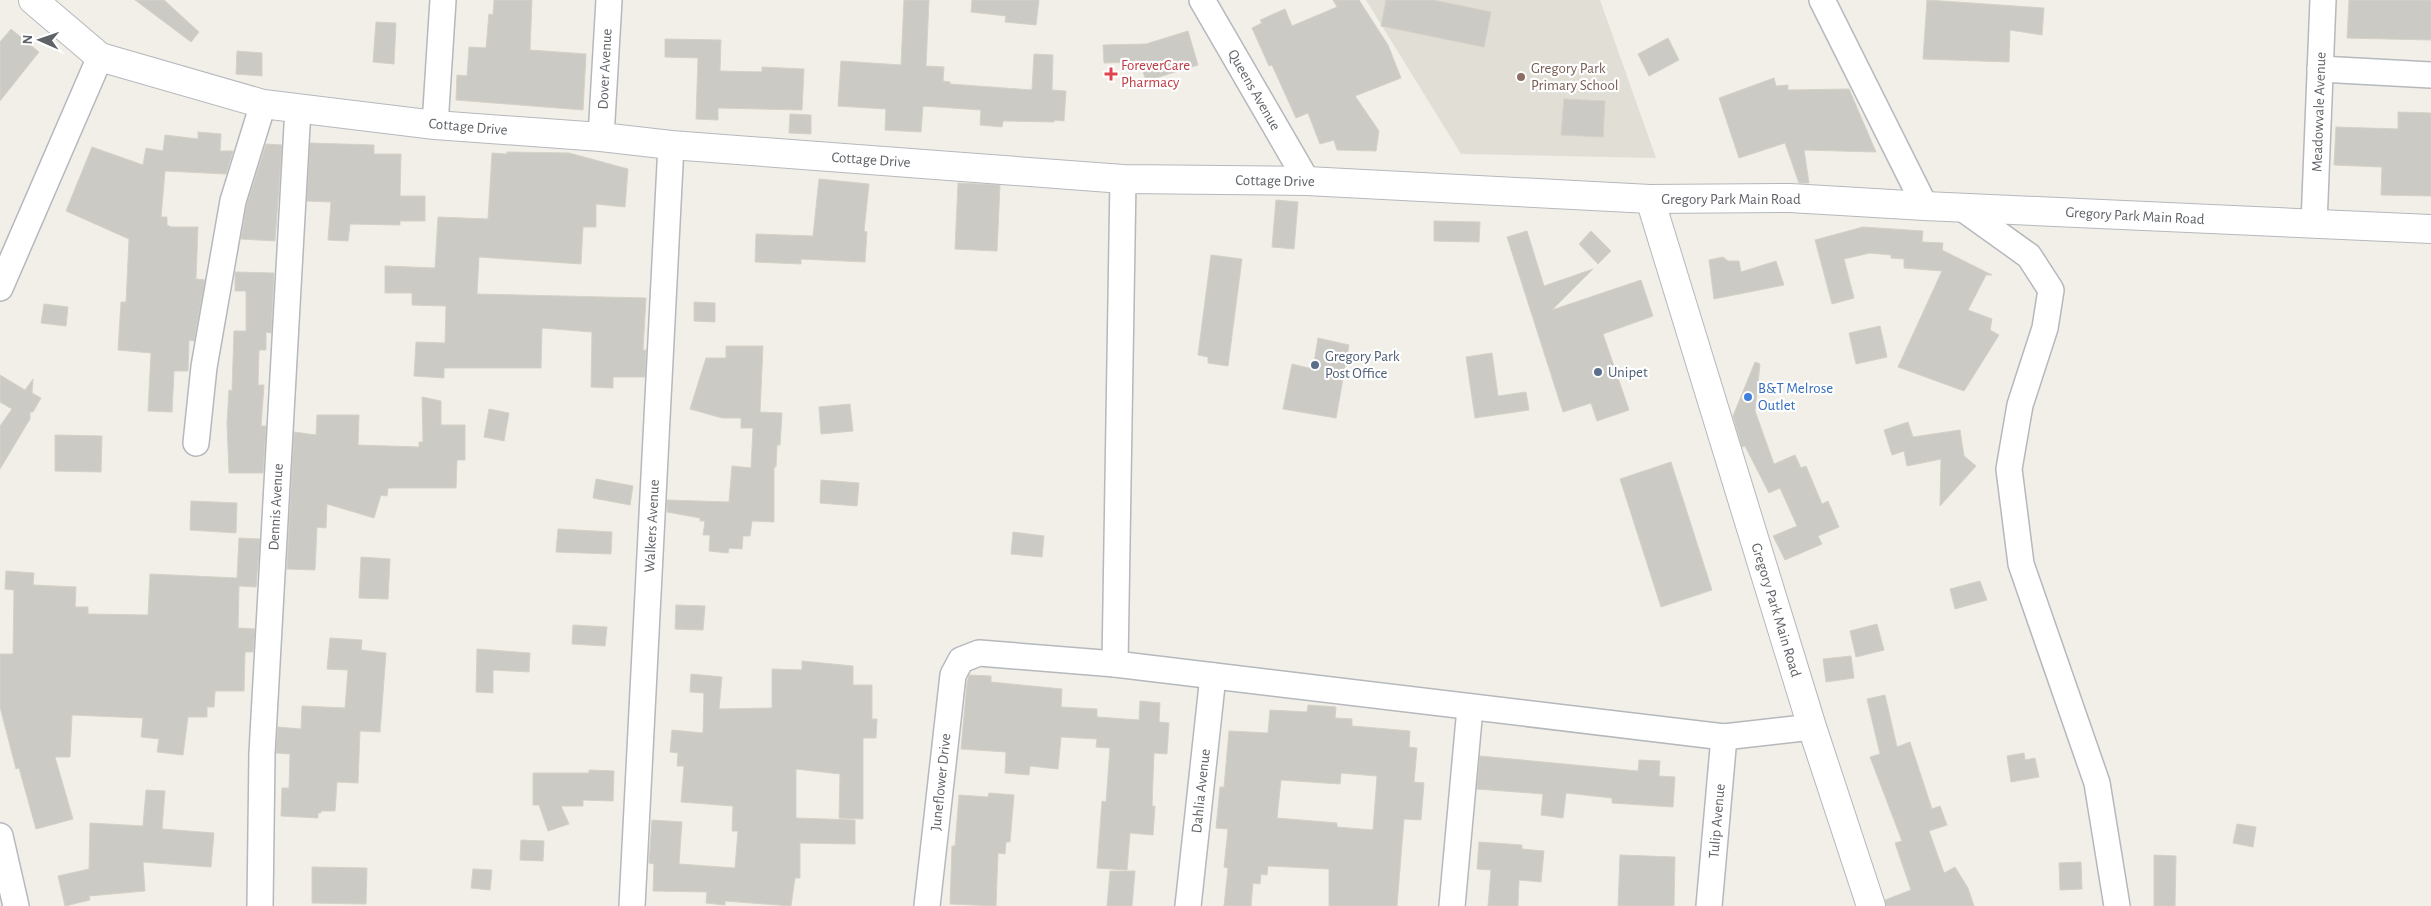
<svg xmlns="http://www.w3.org/2000/svg" width="2431" height="906" font-family="'Alegreya Sans',sans-serif">
	<style>
		.education { fill: #e1ded6 }
		.building { fill: #cccac5; stroke: #d6d1c6; fill-rule: evenodd }
		.lines { fill: none; stroke-linecap: round; stroke-linejoin: round }
		.minor-casing { stroke: #b5b8bc; stroke-width: 28 }
		.tertiary-casing { stroke: #b5b8bc; stroke-width: 30 }
		.minor { stroke: #fff; stroke-width: 25 }
		.tertiary { stroke: #fff; stroke-width: 28 }
		.health-dot { fill: #e0444e; stroke: #fff; stroke-width: 2 }
		.education-dot { fill: #8d6e63; stroke: #fff; stroke-width: 2 }
		.service-dot { fill: #5c6f8a; stroke: #fff; stroke-width: 2 }
		.shop-dot { fill: #3f7fe0; stroke: #fff; stroke-width: 2 }
		.labels { text-anchor: middle; dominant-baseline: central; stroke-width: 4.5; stroke-linejoin: round; paint-order: stroke }
		.health-label { font-size: 15px; fill: #be3a42; stroke: #fff; text-anchor: start }
		.education-label { font-size: 15px; fill: #785e54; stroke: #fff; text-anchor: start }
		.street-label { font-size: 15px; fill: #5f6368; stroke: #fff }
		.service-label { font-size: 15px; fill: #4e5e75; stroke: #fff; text-anchor: start }
		.shop-label { font-size: 15px; fill: #366cbe; stroke: #fff; text-anchor: start }
	</style>
	<rect width="100%" height="100%" fill="#f1efe8"/>
	<path class="education" d="M1366,0H1600L1656,158L1461,154Z"/>
	<g class="building">
		<path d="M135,0H164L199,32L191,42Z"/>
		<path d="M494,0H532L530,50L586,54L583,110L456,100L457,75L467,76L469,47L486,48L489,14L493,15Z"/>
		<path d="M904,0H929L926,66L944,67L943,81L950,82V84L1032,90L1034,54L1053,55L1052,90L1066,91L1064,121L1055,120L1054,122L1003,121L1002,127L980,125L981,110L923,106L921,132L885,130L886,109L838,106L841,61L901,65Z"/>
		<path d="M972,0H1039L1036,25L1005,22L1006,16L971,12Z"/>
		<path d="M1333,0H1359L1388,45L1401,78L1355,96L1379,131L1376,151L1337,150L1334,140L1320,144L1308,113L1296,118L1272,65L1269,66L1252,28L1262,23L1260,20L1285,9L1292,26L1337,7Z"/>
		<path d="M1386,0H1433L1491,12L1484,47L1381,26Z"/>
		<path d="M1927,0L2044,8L2042,35L2010,30L2009,62L1923,59Z"/>
		<path d="M2349,0H2431V40L2347,38Z"/>
		<path d="M376,22L396,23L394,64L373,62Z"/>
		<path d="M11,29L39,52L0,101V42Z"/>
		<path d="M1188,31L1198,65L1146,81L1140,62L1104,63L1103,45L1146,44Z"/>
		<path d="M1668,38L1679,60L1649,76L1638,54Z"/>
		<path d="M665,39L721,40L720,71L762,72V67L804,69L802,110L718,108V120L696,119L698,58L665,57Z"/>
		<path d="M237,51L262,53V76L236,74Z"/>
		<path d="M1774,78L1776,86L1788,85V90L1849,89L1876,152L1804,150L1809,183H1799L1785,143L1739,158L1719,98Z"/>
		<path d="M1564,99L1605,101L1603,137L1561,135Z"/>
		<path d="M2398,112L2431,113V196L2381,195L2382,167L2334,165L2336,127L2398,129Z"/>
		<path d="M790,114L811,115V134L789,133Z"/>
		<path d="M198,132L221,134L220,151H233L226,174L165,171L161,217H167V225L171,227H198L196,279L205,280L194,341L189,340L188,371H174L172,412L148,411L151,353L118,350L121,302H126L129,239L66,211L92,147L143,165L146,148L163,151L165,135L198,139Z"/>
		<path d="M310,143L374,145V154H401L400,196H425V221H400V225L350,224L348,241L328,240L331,202L307,201Z"/>
		<path d="M266,144L282,145L275,241L241,239L247,204Z"/>
		<path d="M507,152L569,153L628,169L625,207L596,204V227H583L581,264L479,257L477,294L646,298L643,350H646L645,377H613V388L591,387L592,332L542,328L541,368H444V378L414,376L416,342L445,343L446,306L412,305V293H385V266L435,268L438,217L488,219L492,153L507,154Z"/>
		<path d="M819,179L869,184L864,231L867,232L865,262L801,259V264L755,262L756,234L813,236Z"/>
		<path d="M958,183L1000,185L997,251L955,249Z"/>
		<path d="M1276,200L1298,202L1294,249L1272,247Z"/>
		<path d="M1434,221L1480,222L1479,242L1434,241Z"/>
		<path d="M1863,227L1923,231L1922,242L1943,243L1942,250L1992,275H1986L1968,310L1992,319L1990,330L1999,335L1964,391L1898,367L1942,271L1904,268V259L1891,258V255L1870,253L1844,259L1854,298L1832,304L1815,240Z"/>
		<path d="M1527,231L1544,286L1593,269L1552,310L1641,280L1653,316L1603,334L1629,410L1597,421L1591,403L1563,412L1507,237Z"/>
		<path d="M1591,231L1611,251L1598,264L1579,244Z"/>
		<path d="M1211,255L1242,259L1228,366L1208,363V357L1198,355Z"/>
		<path d="M1723,257L1728,261H1739L1741,272L1776,261L1784,285L1714,299L1709,260Z"/>
		<path d="M235,272L274,273L271,333L266,332V350H259L258,385H264L261,426H266L263,473H229L227,423L229,390L232,391L234,331H246V291H235Z"/>
		<path d="M694,302L715,303V322L694,321Z"/>
		<path d="M44,304L68,307L66,326L41,323Z"/>
		<path d="M1880,326L1887,357L1856,364L1849,333Z"/>
		<path d="M1318,338L1349,345L1336,418L1283,409L1292,364L1313,369Z"/>
		<path d="M726,346H763L760,412L782,413L780,445H777L776,467H774V522L752,521L750,536H743L742,549L729,548L728,553L709,551L710,535H703L705,521H700V518L667,512V500L729,502L732,466L751,468L753,428H741V418H722L690,409L706,358H726Z"/>
		<path d="M1492,353L1498,396L1526,392L1529,410L1475,418L1466,357Z"/>
		<path d="M1755,362L1760,364L1755,411L1774,464L1795,455L1801,468L1806,466L1822,504L1828,501L1839,527L1818,536L1822,544L1785,560L1773,536L1797,526L1780,488L1769,493L1745,446L1742,447L1733,416Z"/>
		<path d="M0,375L25,390L33,379L32,393L41,398L33,412H30V419L0,469V426L12,409L0,402Z"/>
		<path d="M422,397L441,401V425H465V460H457L456,488H388L387,496L381,495L374,518L327,504L326,528L317,527L315,570L287,569L294,432L316,435L317,415H359L358,445L419,447V442H423Z"/>
		<path d="M850,404L853,431L821,434L819,407Z"/>
		<path d="M489,409L509,413L504,441L484,437Z"/>
		<path d="M1908,422L1913,437L1960,430L1964,456L1976,466L1940,506L1941,459L1907,466L1904,451L1892,455L1884,430Z"/>
		<path d="M55,435L102,436L101,472L55,471Z"/>
		<path d="M1671,462L1712,590L1661,607L1620,479Z"/>
		<path d="M596,479L633,486L630,505L593,498Z"/>
		<path d="M821,480L859,483L857,506L820,503Z"/>
		<path d="M191,501L237,503L236,533L190,530Z"/>
		<path d="M558,529L612,532L611,554L556,552Z"/>
		<path d="M1013,532L1044,536L1042,557L1011,554Z"/>
		<path d="M239,538L260,539L256,587L239,586L238,628L255,629L253,652H245L244,691H215L214,707H207V717H188L183,755L157,752L159,739L141,737L143,718L72,715L70,757H55L73,819L36,829L19,768L16,769L0,707V654H13L14,590L5,589L6,571L34,573L33,585L76,587L75,607H88V614L148,615L150,574L237,578Z"/>
		<path d="M361,557L390,559L388,599L359,598Z"/>
		<path d="M1980,581L1987,600L1955,609L1950,589Z"/>
		<path d="M676,605L705,606L703,630L675,629Z"/>
		<path d="M1877,624L1884,650L1856,657L1850,631Z"/>
		<path d="M573,625L607,627L605,646L572,644Z"/>
		<path d="M330,638L362,640L361,650L386,653L380,732L360,731L358,783L337,782L335,811H321V813H318V818L281,816L282,788H289L290,754L276,753L278,727L301,729L302,706L345,708L348,670L327,669Z"/>
		<path d="M477,649L530,653L529,672L493,670V693L476,692Z"/>
		<path d="M1851,656L1854,678L1826,682L1823,659Z"/>
		<path d="M802,661L853,666V685H872V719H877L876,738H863V819L839,818L840,774L796,769V818L855,820V844L800,843V878H795L791,906L725,901V905L706,903L707,892L653,891L654,864L649,863L652,820L682,822L679,864L735,868L738,831H732L733,806L681,802L684,766H677L678,753L670,752L672,730L703,733L704,693L690,692L691,674L722,677L719,709L772,708V669L802,670Z"/>
		<path d="M969,675L991,676V682L1062,689L1061,707L1097,709V717L1139,720L1140,701L1160,703L1159,722L1169,723L1167,754L1154,753L1152,806H1155L1153,835L1130,833L1127,870L1097,868L1102,801L1106,802L1110,748L1096,747L1097,739L1061,737L1058,769L1030,766L1029,775L1005,773L1006,752L961,749L967,683Z"/>
		<path d="M1885,695L1897,747L1910,742L1932,809L1940,806L1947,825L1929,831L1944,873L1955,867L1968,888L1974,906H1886L1885,900L1911,890L1895,843L1902,841L1870,757L1880,754L1867,699Z"/>
		<path d="M1308,705L1336,707L1335,718L1352,719V726L1410,731L1409,747L1417,748L1414,782L1424,783L1421,820L1404,819L1397,906H1329V869L1268,866L1267,875L1261,874L1260,884L1253,883L1251,906H1224L1228,868L1224,867L1228,829L1216,828L1220,787H1224L1229,731L1268,733L1270,710L1307,712ZM1341,773L1377,776L1373,830L1337,827V823L1277,818L1281,780L1340,784Z"/>
		<path d="M2024,753L2025,760L2035,758L2039,777L2011,782L2007,756Z"/>
		<path d="M1480,756L1638,771L1639,760L1660,761L1659,776L1675,777L1673,807L1612,803V798L1566,793L1563,818L1541,815L1543,794L1477,789Z"/>
		<path d="M589,770L614,771L613,801L583,800V806H561L569,824L548,831L539,805H533V773H589Z"/>
		<path d="M146,790L165,791L162,829L214,833L211,867L143,862L145,891L89,896L90,900L65,906L58,876L89,869L90,823L143,826Z"/>
		<path d="M989,793L1014,795L1010,842H1006L1005,854L998,853L996,906L950,904L952,846H955L959,795L988,797Z"/>
		<path d="M2237,824L2256,827L2253,847L2233,843Z"/>
		<path d="M521,840L544,841L543,861L520,860Z"/>
		<path d="M1479,842L1522,845V849L1544,851L1541,882L1519,880L1518,906H1488L1491,870L1477,869Z"/>
		<path d="M1620,855L1675,857L1674,906H1618Z"/>
		<path d="M2154,855L2176,856L2175,906H2154Z"/>
		<path d="M2081,862L2082,889L2060,890L2059,863Z"/>
		<path d="M312,867L367,868L366,904L312,903Z"/>
		<path d="M473,869L492,870L490,890L471,888Z"/>
		<path d="M1110,871H1135L1132,906H1107Z"/>
	</g>
	<g class="lines">
		<g class="minor-casing">
			<g id="minor">
				<path d="M1202,0L1307,181"/>
				<path d="M1822,0L1925,206"/>
				<path d="M2320,69L2431,75"/>
				<path d="M435,125L443,0"/>
				<path d="M601,137L609,0"/>
				<path d="M1962,208L2029,256L2051,290L2045,328L2020,405L2009,469L2021,564L2097,783L2117,906"/>
				<path d="M2314,224L2323,0"/>
				<path d="M0,288L100,57"/>
				<path d="M196,443L204,367L233,201L263,104"/>
				<path d="M1115,664L1123,179"/>
				<path d="M0,836L16,906"/>
				<path d="M260,906L262,753L298,108"/>
				<path d="M632,906L671,145"/>
				<path d="M927,906L953,675L961,660L979,653L1115,664L1724,737L1812,727"/>
				<path d="M1188,906L1213,676"/>
				<path d="M1452,906L1470,708"/>
				<path d="M1709,906L1724,737"/>
			</g>
		</g>
		<g class="tertiary-casing">
			<g id="tertiary">
				<path d="M33,0L100,57L263,104L435,125L601,137L671,145L1123,179L1307,181L1650,199L1790,198L1925,206L2431,229"/>
				<path d="M1650,199L1812,727L1871,906"/>
			</g>
		</g>
		<use href="#minor" class="minor"/>
		<use href="#tertiary" class="tertiary"/>
	</g>
	<path class="health-dot" d="M1108.5 66.5h5v5h5v5h-5v5h-5v-5h-5v-5h5z"/>
	<circle class="education-dot" cx="1521" cy="77" r="5"/>
	<g class="service-dot">
		<circle cx="1315" cy="365" r="5"/>
		<circle cx="1598" cy="372" r="5"/>
	</g>
	<circle class="shop-dot" cx="1748" cy="397" r="5"/>
	<g class="labels">
		<g class="health-label">
			<text x="1121" y="65">ForeverCare<tspan x="1121" dy="17">Pharmacy</tspan></text>
		</g>
		<g class="education-label">
			<text x="1531" y="68">Gregory Park<tspan x="1531" dy="17">Primary School</tspan></text>
		</g>
		<g class="street-label">
			<text transform="translate(605 69) rotate(-87)">Dover Avenue</text>
			<text transform="translate(1254 90) rotate(60)">Queens Avenue</text>
			<text transform="translate(2319 112) rotate(-88)">Meadowvale Avenue</text>
			<text transform="translate(468 127) rotate(5)">Cottage Drive</text>
			<text transform="translate(871 160) rotate(4)">Cottage Drive</text>
			<text transform="translate(1275 181) rotate(1)">Cottage Drive</text>
			<text x="1731" y="199">Gregory Park Main Road</text>
			<text transform="translate(2135 216) rotate(3)">Gregory Park Main Road</text>
			<text transform="translate(276 507) rotate(-87)">Dennis Avenue</text>
			<text transform="translate(652 526) rotate(-87)">Walkers Avenue</text>
			<text transform="translate(1776 610) rotate(73)">Gregory Park Main Road</text>
			<text transform="translate(941 782) rotate(-84)">Juneflower Drive</text>
			<text transform="translate(1201 791) rotate(-84)">Dahlia Avenue</text>
			<text transform="translate(1717 821) rotate(-85)">Tulip Avenue</text>
		</g>
		<g class="service-label">
			<text x="1325" y="356">Gregory Park<tspan x="1325" dy="17">Post Office</tspan></text>
			<text x="1608" y="372">Unipet</text>
		</g>
		<g class="shop-label">
			<text x="1758" y="388">B&amp;T Melrose<tspan x="1758" dy="17">Outlet</tspan></text>
		</g>
	</g>
	<g transform="translate(40 40) rotate(272)" stroke="#ffffff" stroke-width="4" paint-order="stroke">
	<path d="M0-4L9 19L0 12L-9 19Z" fill="#5f6368"/>
	<text y="-8" font-size="14" font-weight="bold" text-anchor="middle" fill="#5f6368">N</text>
	</g>
</svg>
